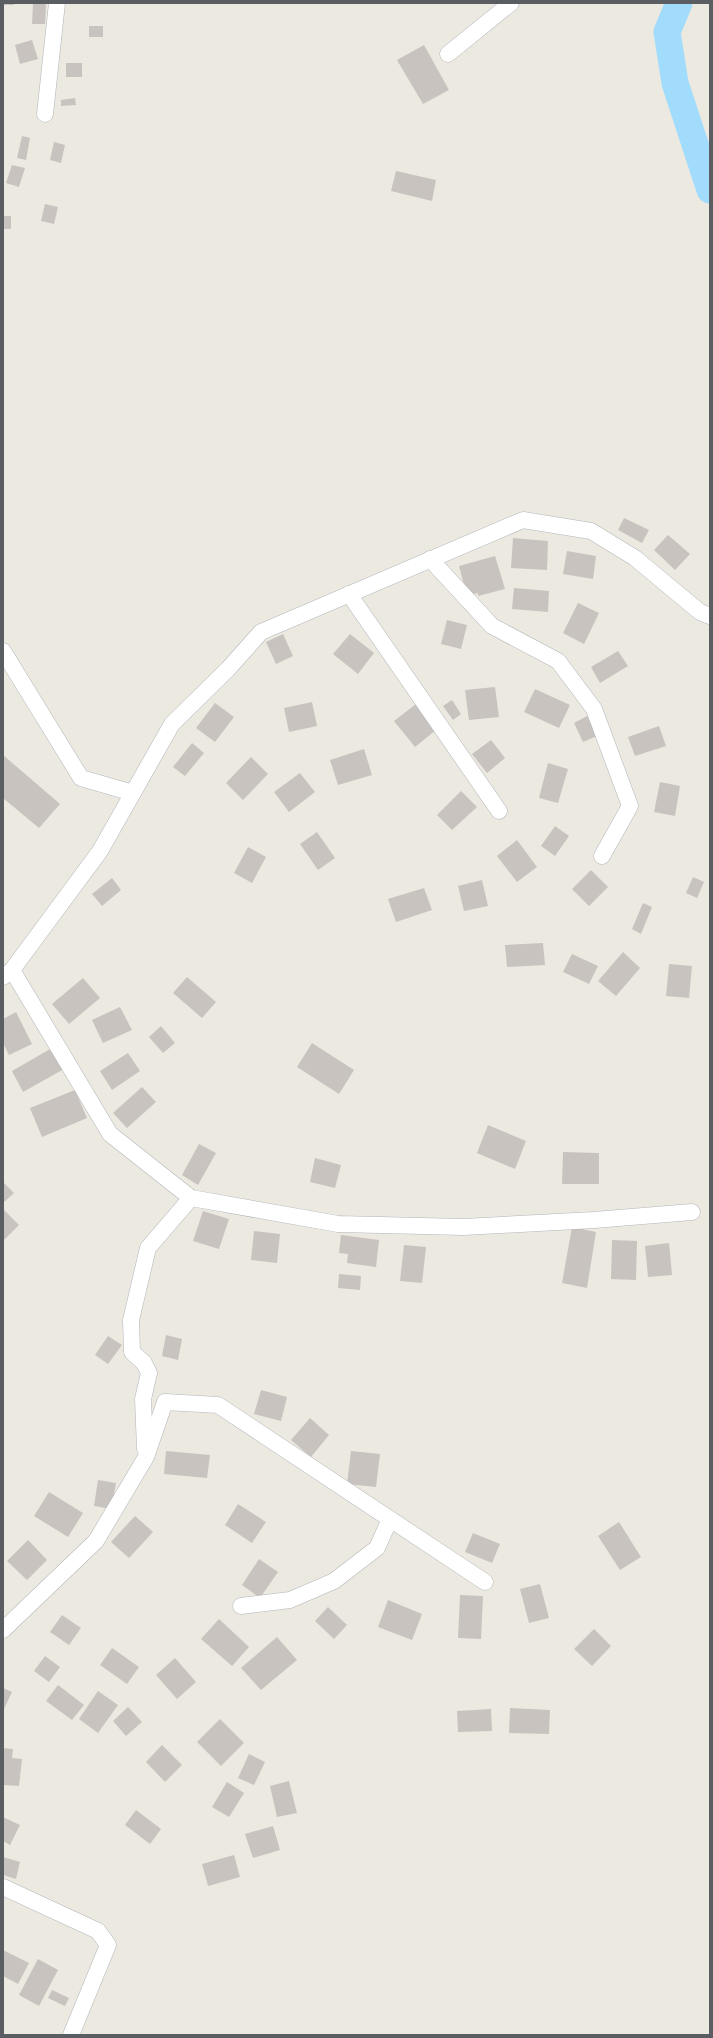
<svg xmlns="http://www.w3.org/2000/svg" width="713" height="2038" font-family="Manrope,sans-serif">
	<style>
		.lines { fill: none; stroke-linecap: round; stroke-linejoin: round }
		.river { stroke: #a1dcfd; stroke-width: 27 }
		.building { fill: #c8c3be }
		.minor-casing { stroke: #b2b5b9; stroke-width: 17 }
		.minor { stroke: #fff; stroke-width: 16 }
	</style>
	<rect width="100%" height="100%" fill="#ece9e1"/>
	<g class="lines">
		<path class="river" d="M679,3L667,32L675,83L710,190"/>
	</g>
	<g class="building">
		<rect x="3" y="3" width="11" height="2"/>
		<path d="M33,3H46L45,24H32Z"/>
		<rect x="89" y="26" width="14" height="11"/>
		<path d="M32,40L38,59L20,64L15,45Z"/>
		<path d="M424,45L449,90L423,104L397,60Z"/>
		<rect x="66" y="63" width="16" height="14"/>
		<path d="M75,98L76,105L61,106V100Z"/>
		<path d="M22,136L30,138L26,160L17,158Z"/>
		<path d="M54,142L65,145L61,163L50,160Z"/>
		<path d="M12,165L25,168L19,187L6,183Z"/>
		<path d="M396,171L436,180L432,201L391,191Z"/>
		<path d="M45,204L58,207L54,224L41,221Z"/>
		<rect x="3" y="216" width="8" height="13"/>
		<path d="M624,518L649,530L642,543L618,530Z"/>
		<path d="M668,535L690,554L675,570L654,550Z"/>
		<path d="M513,538L548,541L547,570L511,568Z"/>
		<path d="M567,551L596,556L593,579L563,574Z"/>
		<path d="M495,556L505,589L478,596V593L467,596L459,566Z"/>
		<path d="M514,588L549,591L548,612L512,609Z"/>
		<path d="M578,603L599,613L584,644L563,633Z"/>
		<path d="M447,620L467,625L461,649L441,644Z"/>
		<path d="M283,634L293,656L276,664L266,642Z"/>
		<path d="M350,634L374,653L358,674L333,654Z"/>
		<path d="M618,651L628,666L600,683L591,667Z"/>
		<path d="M495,687L499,717L469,720L465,690Z"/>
		<path d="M535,689L570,705L559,728L524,712Z"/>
		<path d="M452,700L461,714L453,720L443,706Z"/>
		<path d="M312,702L317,726L289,732L284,708Z"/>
		<path d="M215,703L234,717L215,742L196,728Z"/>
		<path d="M416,704L436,730L415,747L394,721Z"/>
		<path d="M587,716L597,736L583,742L574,723Z"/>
		<path d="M659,726L666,746L635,756L628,737Z"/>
		<path d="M491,740L505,758L487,773L472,754Z"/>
		<path d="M192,743L204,753L185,776L173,767Z"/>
		<path d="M364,749L372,775L338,785L330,760Z"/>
		<path d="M3,755L60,804L39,828L3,798Z"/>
		<path d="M251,757L268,774L243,800L226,783Z"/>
		<path d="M548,763L568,769L558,803L539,798Z"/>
		<path d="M300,773L315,792L289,812L274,792Z"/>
		<path d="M660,782L680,786L675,816L654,812Z"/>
		<path d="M461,791L477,807L452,830L437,815Z"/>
		<path d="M555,826L569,836L555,856L541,846Z"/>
		<path d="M317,832L335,858L318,870L300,844Z"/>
		<path d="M517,840L537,867L517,882L497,856Z"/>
		<path d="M248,847L266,857L252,883L234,873Z"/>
		<path d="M591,870L608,887L589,906L572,889Z"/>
		<path d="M693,877L704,882L697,898L686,893Z"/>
		<path d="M112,878L121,890L102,906L92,894Z"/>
		<path d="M482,880L488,906L464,911L458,886Z"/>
		<path d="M424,888L432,910L396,922L388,899Z"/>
		<path d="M643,903L652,907L641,934L632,929Z"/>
		<path d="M543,943L545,965L507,967L505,945Z"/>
		<path d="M623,952L640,968L616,996L598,981Z"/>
		<path d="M572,954L598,966L589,984L563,972Z"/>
		<path d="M669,964L692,966L689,998L666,996Z"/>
		<path d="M187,977L216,1002L202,1018L173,993Z"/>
		<path d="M83,978L100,998L69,1024L52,1004Z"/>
		<path d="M120,1007L132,1030L103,1043L92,1020Z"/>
		<path d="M16,1012L32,1044L9,1055L3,1043V1019Z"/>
		<path d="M161,1026L175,1043L163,1053L149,1037Z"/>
		<path d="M312,1043L354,1070L339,1094L297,1067Z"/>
		<path d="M52,1048L64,1069L23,1092L12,1071Z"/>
		<path d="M128,1053L140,1071L112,1090L100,1071Z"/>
		<path d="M142,1087L156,1102L127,1128L113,1113Z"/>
		<path d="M75,1090L87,1118L42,1137L30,1108Z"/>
		<path d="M488,1125L526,1141L515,1169L477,1153Z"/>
		<path d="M199,1144L216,1153L198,1185L182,1175Z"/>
		<path d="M563,1152L599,1153V1184H562Z"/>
		<path d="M315,1158L341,1165L335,1188L310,1182Z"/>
		<path d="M3,1182L14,1193L3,1203Z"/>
		<path d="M3,1209L19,1225L3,1241Z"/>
		<path d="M203,1211L229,1219L219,1249L193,1241Z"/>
		<path d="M572,1227L596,1232L587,1288L562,1283Z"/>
		<path d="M254,1231L280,1234L277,1263L251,1260Z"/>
		<path d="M341,1235L379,1240L376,1267L347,1263L348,1254L339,1253Z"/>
		<path d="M612,1240L637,1241L636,1280L611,1279Z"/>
		<path d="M669,1243L672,1275L648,1277L645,1246Z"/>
		<path d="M404,1245L426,1247L422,1283L400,1281Z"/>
		<path d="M339,1274L361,1276L360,1290L338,1288Z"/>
		<path d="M166,1335L182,1339L178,1360L162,1356Z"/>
		<path d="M108,1336L122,1345L108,1364L95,1355Z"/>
		<path d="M261,1390L287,1397L281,1421L254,1414Z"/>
		<path d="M310,1418L329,1435L311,1457L291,1440Z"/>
		<path d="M166,1451L210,1455L207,1478L164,1474Z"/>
		<path d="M351,1451L380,1454L376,1487L347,1484Z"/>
		<path d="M98,1480L116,1483L111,1509L94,1506Z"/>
		<path d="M49,1492L83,1513L68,1537L34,1516Z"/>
		<path d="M238,1504L266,1522L252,1543L225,1525Z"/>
		<path d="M135,1516L153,1532L129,1558L111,1542Z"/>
		<path d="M619,1522L641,1557L620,1570L598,1536Z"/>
		<path d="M473,1533L500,1544L492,1563L465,1552Z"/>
		<path d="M28,1540L47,1560L27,1580L7,1561Z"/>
		<path d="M259,1559L278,1572L260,1598L242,1585Z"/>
		<path d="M540,1584L549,1618L529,1623L520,1589Z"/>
		<path d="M460,1595L483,1596L481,1639L458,1638Z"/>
		<path d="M388,1600L422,1614L412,1640L378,1627Z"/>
		<path d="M328,1607L347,1625L334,1639L315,1621Z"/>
		<path d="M62,1615L81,1628L69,1645L50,1632Z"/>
		<path d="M219,1619L249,1647L232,1666L201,1639Z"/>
		<path d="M594,1629L611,1646L592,1666L574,1649Z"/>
		<path d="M277,1637L297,1660L261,1690L241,1668Z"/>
		<path d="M112,1648L139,1667L127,1684L100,1665Z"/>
		<path d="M45,1656L60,1667L49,1682L34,1671Z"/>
		<path d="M175,1658L196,1682L177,1699L156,1675Z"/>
		<path d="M58,1685L84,1705L72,1720L46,1701Z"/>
		<path d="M3,1688L12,1692L3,1711Z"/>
		<path d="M98,1691L118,1705L98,1733L79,1719Z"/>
		<path d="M128,1707L142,1722L126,1736L113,1721Z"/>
		<path d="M510,1708L550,1710L549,1734L509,1733Z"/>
		<path d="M491,1709L492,1731L458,1732L457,1711Z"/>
		<path d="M220,1719L244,1743L221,1766L197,1742Z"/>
		<path d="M162,1745L182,1765L165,1782L146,1762Z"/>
		<path d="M3,1748L13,1749L12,1758L22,1759L19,1786L3,1785Z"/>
		<path d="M249,1754L265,1762L254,1785L238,1778Z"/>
		<path d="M289,1781L297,1813L277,1817L270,1786Z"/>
		<path d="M227,1782L244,1793L229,1817L212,1807Z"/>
		<path d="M136,1810L161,1829L150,1844L125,1825Z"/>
		<path d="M3,1817L20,1825L10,1845L3,1841Z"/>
		<path d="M273,1826L280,1850L253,1858L245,1834Z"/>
		<path d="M234,1855L240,1877L208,1886L202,1864Z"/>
		<path d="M3,1857L20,1862L16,1879L3,1875Z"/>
		<path d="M3,1950L29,1963L18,1984L3,1976Z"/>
		<path d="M38,1959L58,1970L39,2006L19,1995Z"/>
		<path d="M52,1990L69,1998L65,2006L48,1998Z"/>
	</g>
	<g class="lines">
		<g class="minor-casing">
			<g id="minor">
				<path d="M448,54L511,3"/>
				<path d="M45,114L57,3"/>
				<path d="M430,559L492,626L558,661L594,709L630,806L602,856"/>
				<path d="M349,594L499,811"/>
				<path d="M3,651L81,778L133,793"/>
				<path d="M12,970L110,1134L191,1198L338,1224L464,1227L594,1220L692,1212"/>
				<path d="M3,977L12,970L100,851L172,724L228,669L261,632L523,520L591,531L635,558L700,612L710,616"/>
				<path d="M145,1449L143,1399L149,1373L144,1363L132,1352L131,1320L148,1248L191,1198"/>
				<path d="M241,1606L290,1600L334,1581L377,1548L390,1519"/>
				<path d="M3,1630L96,1541L146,1457L165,1402L218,1405L485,1582"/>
				<path d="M3,1887L98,1931L108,1945L71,2035"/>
			</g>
		</g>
		<use href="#minor" class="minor"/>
	</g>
	<rect width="713" height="2038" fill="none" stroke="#5a5e62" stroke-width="8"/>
</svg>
